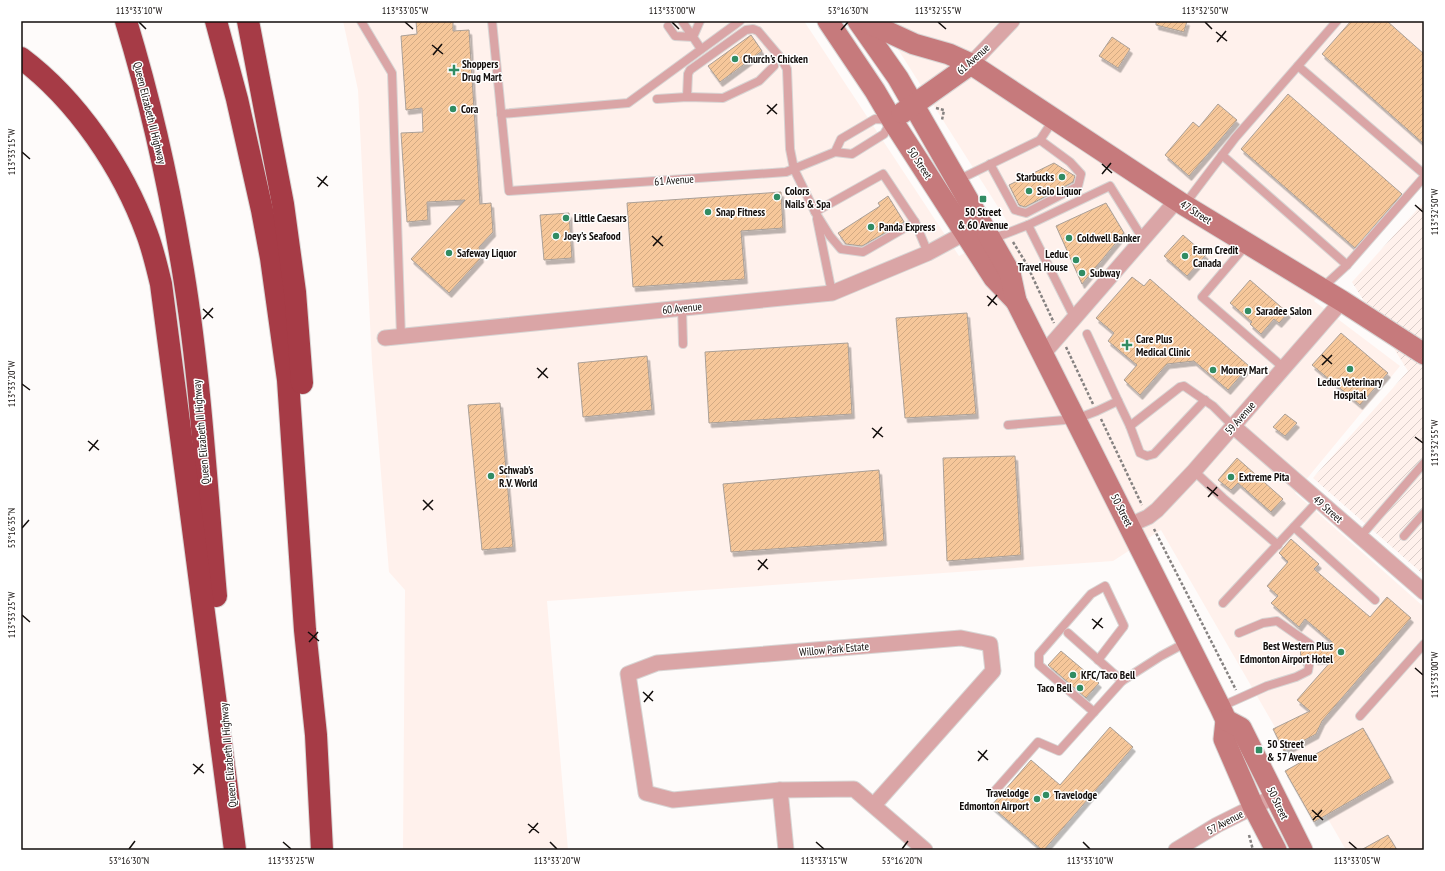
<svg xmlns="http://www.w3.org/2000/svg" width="1445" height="871" font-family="'PT Sans Narrow',sans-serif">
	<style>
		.built { fill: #fff1ec }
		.industrial { fill: url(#industrial-furrows) }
		.building { fill: url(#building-hatch); stroke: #aaa098; filter: url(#shadow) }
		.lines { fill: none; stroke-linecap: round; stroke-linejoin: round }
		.lane-casing { stroke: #d8d5d4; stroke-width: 10 }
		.street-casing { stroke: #d8d5d4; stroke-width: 17 }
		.secondary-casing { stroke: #d8d5d4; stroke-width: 23 }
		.highway-casing { stroke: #d8d5d4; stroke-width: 24 }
		.path { stroke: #868281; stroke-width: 2.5; stroke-dasharray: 3 2; stroke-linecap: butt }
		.lane { stroke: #daa5a6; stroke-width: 8 }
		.street { stroke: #daa5a6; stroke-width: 15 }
		.secondary { stroke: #c67a7c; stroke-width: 21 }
		.highway { stroke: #a63b46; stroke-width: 22 }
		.ticks { fill: none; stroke: #120d0b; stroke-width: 1.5 }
		.poi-dot { fill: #318c63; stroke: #fff; stroke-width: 1.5 }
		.labels { text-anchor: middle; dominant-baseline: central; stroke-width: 3; stroke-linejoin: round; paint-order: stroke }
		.poi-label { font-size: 11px; font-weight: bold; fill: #120d0b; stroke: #fff; text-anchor: start }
		.street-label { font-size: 11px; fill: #120d0b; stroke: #fff }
		.neatline { fill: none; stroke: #120d0b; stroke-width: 1.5 }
		.ticks-label { font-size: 10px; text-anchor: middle; fill: #120d0b }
	</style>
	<defs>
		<pattern id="industrial-furrows" width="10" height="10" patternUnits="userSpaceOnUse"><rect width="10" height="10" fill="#fff1ec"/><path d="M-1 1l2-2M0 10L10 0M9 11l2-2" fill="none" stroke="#dacdc9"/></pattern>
		<pattern id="building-hatch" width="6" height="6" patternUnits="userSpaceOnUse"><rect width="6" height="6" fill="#f6c79a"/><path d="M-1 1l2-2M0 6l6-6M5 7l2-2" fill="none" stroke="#d2aa83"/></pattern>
		<filter id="shadow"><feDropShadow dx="2.5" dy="4.5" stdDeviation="0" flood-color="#0004"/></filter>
	</defs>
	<rect width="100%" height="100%" fill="#fefbfa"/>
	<path class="built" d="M343,21H804L959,256L1012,229L880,21H1424V185L1314,301L1400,366L1295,493L1424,607V850H1346L1161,530L1113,561L547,601L568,850H403L405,590L389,572L372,362L358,90Z"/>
	<path class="industrial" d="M1424,202V575L1313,478L1408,371L1352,282Z"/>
	<g class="building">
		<path d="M416,21H453V31L469,30L480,204L491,203L493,232L479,247L481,258L449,293L411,259L465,200L427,202L428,220L407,222L401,133L423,132L422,108L406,110L401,36L417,34Z"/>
		<path d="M1156,21H1187L1184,32L1156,25Z"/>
		<path d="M1351,21H1387L1424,54V144L1322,54Z"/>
		<path d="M751,35L762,51L720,82L708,66Z"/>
		<path d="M1112,37L1130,49L1118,68L1099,56Z"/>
		<path d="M1288,94L1402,194L1355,248L1241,149Z"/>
		<path d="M1218,104L1237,120L1189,176L1165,155L1193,122L1199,127Z"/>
		<path d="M1054,163L1075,176L1073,182L1025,207L1019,205L1009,185Z"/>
		<path d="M781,192L783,228L741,231L745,279L633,287L627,203Z"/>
		<path d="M888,196L904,222L862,246L846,244L838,233L880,206L878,203Z"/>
		<path d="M1106,203L1124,233L1082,284L1056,226Z"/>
		<path d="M569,213L572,258L544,260L540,215Z"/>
		<path d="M1183,235L1206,255L1187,276L1164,256Z"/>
		<path d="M1132,277L1144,286L1150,279L1249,366L1228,390L1194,361L1167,364L1140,395L1124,380L1137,365L1108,341L1114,333L1096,318Z"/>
		<path d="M1250,280L1288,313L1279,323L1274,319L1261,334L1250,324L1252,322L1230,303Z"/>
		<path d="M967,313L976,414L905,418L896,318Z"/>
		<path d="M1341,333L1388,373L1360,405L1312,365Z"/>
		<path d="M848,343L852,414L709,423L705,352Z"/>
		<path d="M647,356L652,410L583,417L578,363Z"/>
		<path d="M500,403L513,547L482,550L468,405Z"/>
		<path d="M1285,414L1297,423L1285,436L1273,427Z"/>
		<path d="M1015,456L1021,555L947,561L943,458Z"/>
		<path d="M1237,458L1283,499L1271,512L1238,483L1231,490L1218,480Z"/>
		<path d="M879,470L884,541L731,552L723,484Z"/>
		<path d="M1291,539L1319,564L1314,569L1370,617L1387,597L1411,618L1322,721L1316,734L1284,751L1273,729L1310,711L1297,700L1333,659L1315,660L1314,656L1311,655L1306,656L1304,661H1301L1300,645L1310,649L1314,647L1315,644L1332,642L1305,619L1299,627L1271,603L1278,596L1267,586L1288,562L1279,553Z"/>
		<path d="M1061,651L1099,683L1086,698L1048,665Z"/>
		<path d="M1110,727L1133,747L1044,850H1042L991,806L1031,760L1060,785Z"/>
		<path d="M1363,728L1391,778L1314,822L1285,771Z"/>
		<path d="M1388,835L1397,850H1361Z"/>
	</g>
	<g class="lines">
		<g class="lane-casing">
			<g id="lane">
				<path d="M361,21L392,73L401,337"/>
				<path d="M492,21L509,191L786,172L835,152L852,154L884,134L892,120L875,119L841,139L835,152"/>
				<path d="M700,21L693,37L701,49"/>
				<path d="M668,26L675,36L693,37L682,21"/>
				<path d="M1298,66L1424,174"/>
				<path d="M687,97L688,74L690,70L746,30L753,29L758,31L780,57L787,69L790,149L794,169L815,212L883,174L915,222L928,253"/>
				<path d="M657,99L687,97L723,98L759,81L774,66"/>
				<path d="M501,114L628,103L740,21"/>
				<path d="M1222,155L1347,265L1322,288"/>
				<path d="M990,164L1015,210L1026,213L1078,186L1081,174L1070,162L1040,140"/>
				<path d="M958,180L1040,140L1054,119"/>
				<path d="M1185,204L1235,138L1337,21"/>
				<path d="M815,212L830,236L841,249L863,252L915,222"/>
				<path d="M817,219L832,293"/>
				<path d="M1028,225L1074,317"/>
				<path d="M992,239L1028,225L1110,186L1143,239"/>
				<path d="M1247,244L1202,297L1284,368"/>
				<path d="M1347,265L1424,177"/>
				<path d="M682,308L683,344"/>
				<path d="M1087,334L1118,401"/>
				<path d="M1008,425L1076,419L1097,411L1118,401L1130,426L1180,387L1184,386L1213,406L1233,426"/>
				<path d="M1130,426L1140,453L1147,456L1154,454L1205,400"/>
				<path d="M1194,471L1223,498L1278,545"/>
				<path d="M1294,527L1375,600"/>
				<path d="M1404,536L1424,513"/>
				<path d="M1360,537L1424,463"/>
				<path d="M1223,603L1318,501"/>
				<path d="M1068,633L1122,681"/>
				<path d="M1239,633L1263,623L1277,621L1310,644"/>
				<path d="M1220,707L1267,686L1296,677L1308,671L1310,660"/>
				<path d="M1094,712L1039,665V654L1091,594L1105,586L1124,626L1098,660"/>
				<path d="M1360,716L1424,644"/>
				<path d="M993,793L1038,742L1059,751L1122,681L1161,656L1187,642"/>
			</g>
		</g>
		<g class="street-casing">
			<g id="street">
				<path d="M971,64L1012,21"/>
				<path d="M385,338L832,293L928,253L965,233"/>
				<path d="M1043,354L1177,200"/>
				<path d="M1233,426L1424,592"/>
				<path d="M1130,525L1148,517L1157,510L1194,471L1342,301"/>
				<path d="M780,790L786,850"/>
				<path d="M874,805L993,671L990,644L961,638L657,663L628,674L646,793L673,800L780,790L854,789L925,850"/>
				<path d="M1176,850L1217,825L1275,796"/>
			</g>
		</g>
		<g class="secondary-casing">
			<g id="secondary">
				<path d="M828,21L875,91L892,120L994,278L1016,301"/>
				<path d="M858,21L898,78L1010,273L1016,301L1220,707L1226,720L1224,739L1253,806L1276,850"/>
				<path d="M868,21L873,25L914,44L949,54L971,64L1184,205L1342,301L1424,354"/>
				<path d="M902,113L971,64"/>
				<path d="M1226,720L1241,728L1302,850"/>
			</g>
		</g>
		<g class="highway-casing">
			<g id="highway">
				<path d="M126,21C149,97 167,175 180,253C200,366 206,482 216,596"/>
				<path d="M216,21L237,99L262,210L271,258L288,380L305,630L316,735L322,850"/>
				<path d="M248,21L283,204L295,292L302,383"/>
				<path d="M21,58C77,100 123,168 147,234C153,250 157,267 161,284L235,850"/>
			</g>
		</g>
		<g class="path">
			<path d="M936,108L944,110L942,120"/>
			<path d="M1013,242L1026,263L1054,323"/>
			<path d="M1066,347L1093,404"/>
			<path d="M1101,419L1142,505"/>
			<path d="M1154,529L1236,690"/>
			<path d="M1249,835L1253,850"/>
		</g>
		<use href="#lane" class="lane"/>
		<use href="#street" class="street"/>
		<use href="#secondary" class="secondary"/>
		<use href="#highway" class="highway"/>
	</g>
	<path class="ticks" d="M139,22L146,29M405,22L413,29M672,22L679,29M938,22L946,29M1205,22L1212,29M841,30L848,22M1216,32L1227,41M1217,42L1226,31M432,45L443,54M433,55L442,44M767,105L777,114M767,114L777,104M22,152L30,159M1102,164L1112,173M1102,174L1111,163M317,177L328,186M318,187L327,176M1415,205L1423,212M652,236L663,246M653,246L662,236M987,296L997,305M988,306L997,295M203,309L213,318M203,319L213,308M1322,355L1332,364M1322,365L1332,355M537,368L548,378M538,378L547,368M22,384L30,390M872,428L883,437M1415,437L1423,443M873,438L882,427M88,441L99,450M89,451L98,440M1207,487L1218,496M1208,497L1217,487M423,500L433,510M423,510L433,500M22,528L29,520M758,560L768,569M758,570L767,559M22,615L30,622M1092,619L1103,628M1093,629L1102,618M308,632L319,641M309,642L318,632M1415,668L1423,675M643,692L653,701M644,702L653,691M978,751L988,760M978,761L987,750M193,764L204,773M194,774L203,764M1312,810L1323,820M1313,820L1322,810M528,824L539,833M529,833L538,823M283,842L291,849M550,842L557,849M816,842L824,849M1083,842L1090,849M1349,842L1357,849M129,849L135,841M902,849L908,841"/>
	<g class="poi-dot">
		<circle cx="735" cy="59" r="4"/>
		<path d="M452 64h4v4h4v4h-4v4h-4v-4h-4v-4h4z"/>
		<circle cx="453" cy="109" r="4"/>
		<circle cx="1062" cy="177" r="4"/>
		<circle cx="1029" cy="191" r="4"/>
		<circle cx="777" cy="197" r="4"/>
		<rect x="979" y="195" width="8" height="8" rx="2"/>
		<circle cx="708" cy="212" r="4"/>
		<circle cx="566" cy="218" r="4"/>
		<circle cx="871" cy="227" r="4"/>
		<circle cx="556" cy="236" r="4"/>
		<circle cx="1069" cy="238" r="4"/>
		<circle cx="449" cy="253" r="4"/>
		<circle cx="1185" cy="256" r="4"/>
		<circle cx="1076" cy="260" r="4"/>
		<circle cx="1082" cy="273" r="4"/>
		<circle cx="1248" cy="311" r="4"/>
		<path d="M1125 339h4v4h4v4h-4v4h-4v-4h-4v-4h4z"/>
		<circle cx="1350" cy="369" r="4"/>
		<circle cx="1213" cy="370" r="4"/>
		<circle cx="491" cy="476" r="4"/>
		<circle cx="1231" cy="477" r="4"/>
		<circle cx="1341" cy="652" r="4"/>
		<circle cx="1073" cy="675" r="4"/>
		<circle cx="1080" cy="688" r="4"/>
		<rect x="1255" y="746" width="8" height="8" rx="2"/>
		<circle cx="1046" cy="795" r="4"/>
		<circle cx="1037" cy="799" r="4"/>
	</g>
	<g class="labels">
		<g class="poi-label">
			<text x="743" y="59">Church's Chicken</text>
			<text x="462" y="64">Shoppers<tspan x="462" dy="13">Drug Mart</tspan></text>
			<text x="461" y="109">Cora</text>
			<text x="1054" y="177" text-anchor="end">Starbucks</text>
			<text x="785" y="191">Colors<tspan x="785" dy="13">Nails &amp; Spa</tspan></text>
			<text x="1037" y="191">Solo Liquor</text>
			<text x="716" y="212">Snap Fitness</text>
			<text x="983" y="212" text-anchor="middle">50 Street<tspan x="983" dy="13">&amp; 60 Avenue</tspan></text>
			<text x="574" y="218">Little Caesars</text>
			<text x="879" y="227">Panda Express</text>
			<text x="564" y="236">Joey's Seafood</text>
			<text x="1077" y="238">Coldwell Banker</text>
			<text x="1193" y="250">Farm Credit<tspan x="1193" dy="13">Canada</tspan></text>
			<text x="457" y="253">Safeway Liquor</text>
			<text x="1068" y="254" text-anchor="end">Leduc<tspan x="1068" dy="13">Travel House</tspan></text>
			<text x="1090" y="273">Subway</text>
			<text x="1256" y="311">Saradee Salon</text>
			<text x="1136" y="339">Care Plus<tspan x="1136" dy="13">Medical Clinic</tspan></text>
			<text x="1221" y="370">Money Mart</text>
			<text x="1350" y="382" text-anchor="middle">Leduc Veterinary<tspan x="1350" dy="13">Hospital</tspan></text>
			<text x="499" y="470">Schwab's<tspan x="499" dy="13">R.V. World</tspan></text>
			<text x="1239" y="477">Extreme Pita</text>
			<text x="1333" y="646" text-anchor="end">Best Western Plus<tspan x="1333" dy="13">Edmonton Airport Hotel</tspan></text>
			<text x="1081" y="675">KFC/Taco Bell</text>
			<text x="1072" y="688" text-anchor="end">Taco Bell</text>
			<text x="1267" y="744">50 Street<tspan x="1267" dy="13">&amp; 57 Avenue</tspan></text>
			<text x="1029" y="793" text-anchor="end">Travelodge<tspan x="1029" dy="13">Edmonton Airport</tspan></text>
			<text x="1054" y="795">Travelodge</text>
		</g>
		<g class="street-label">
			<text transform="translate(973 59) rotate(-42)">61 Avenue</text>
			<text transform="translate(150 113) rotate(76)">Queen Elizabeth II Highway</text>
			<text transform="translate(920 163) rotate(57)">50 Street</text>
			<text transform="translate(674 180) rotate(-4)">61 Avenue</text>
			<text transform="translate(1196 212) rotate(32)">47 Street</text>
			<text transform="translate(682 308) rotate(-6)">60 Avenue</text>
			<text transform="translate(1240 418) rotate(-49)">59 Avenue</text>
			<text transform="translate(201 432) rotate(-95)">Queen Elizabeth II Highway</text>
			<text transform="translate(1328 509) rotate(41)">49 Street</text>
			<text transform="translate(1122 510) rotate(63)">50 Street</text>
			<text transform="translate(834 649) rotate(-5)">Willow Park Estate</text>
			<text transform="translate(228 755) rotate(-95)">Queen Elizabeth II Highway</text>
			<text transform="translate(1278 803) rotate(64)">50 Street</text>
			<text transform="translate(1225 822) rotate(-28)">57 Avenue</text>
		</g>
	</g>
	<rect width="1445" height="871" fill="none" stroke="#ffffff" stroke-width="44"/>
	<rect x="22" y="22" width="1401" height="827" class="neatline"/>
	<g class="ticks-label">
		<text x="139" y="14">113°33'10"W</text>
		<text x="405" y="14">113°33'05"W</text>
		<text x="672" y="14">113°33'00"W</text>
		<text x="848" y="14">53°16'30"N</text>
		<text x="938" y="14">113°32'55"W</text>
		<text x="1205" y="14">113°32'50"W</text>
		<text transform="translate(11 152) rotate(-90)" y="4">113°33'15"W</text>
		<text transform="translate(1434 212) rotate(-90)" y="4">113°32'50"W</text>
		<text transform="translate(11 384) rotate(-90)" y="4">113°33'20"W</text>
		<text transform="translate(1434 443) rotate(-90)" y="4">113°32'55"W</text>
		<text transform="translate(11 528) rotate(-90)" y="4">53°16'35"N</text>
		<text transform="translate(11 615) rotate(-90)" y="4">113°33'25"W</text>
		<text transform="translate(1434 675) rotate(-90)" y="4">113°33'00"W</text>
		<text x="129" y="864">53°16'30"N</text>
		<text x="291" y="864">113°33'25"W</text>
		<text x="557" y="864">113°33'20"W</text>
		<text x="824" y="864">113°33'15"W</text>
		<text x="902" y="864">53°16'20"N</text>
		<text x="1090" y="864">113°33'10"W</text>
		<text x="1357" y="864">113°33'05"W</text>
	</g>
</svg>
